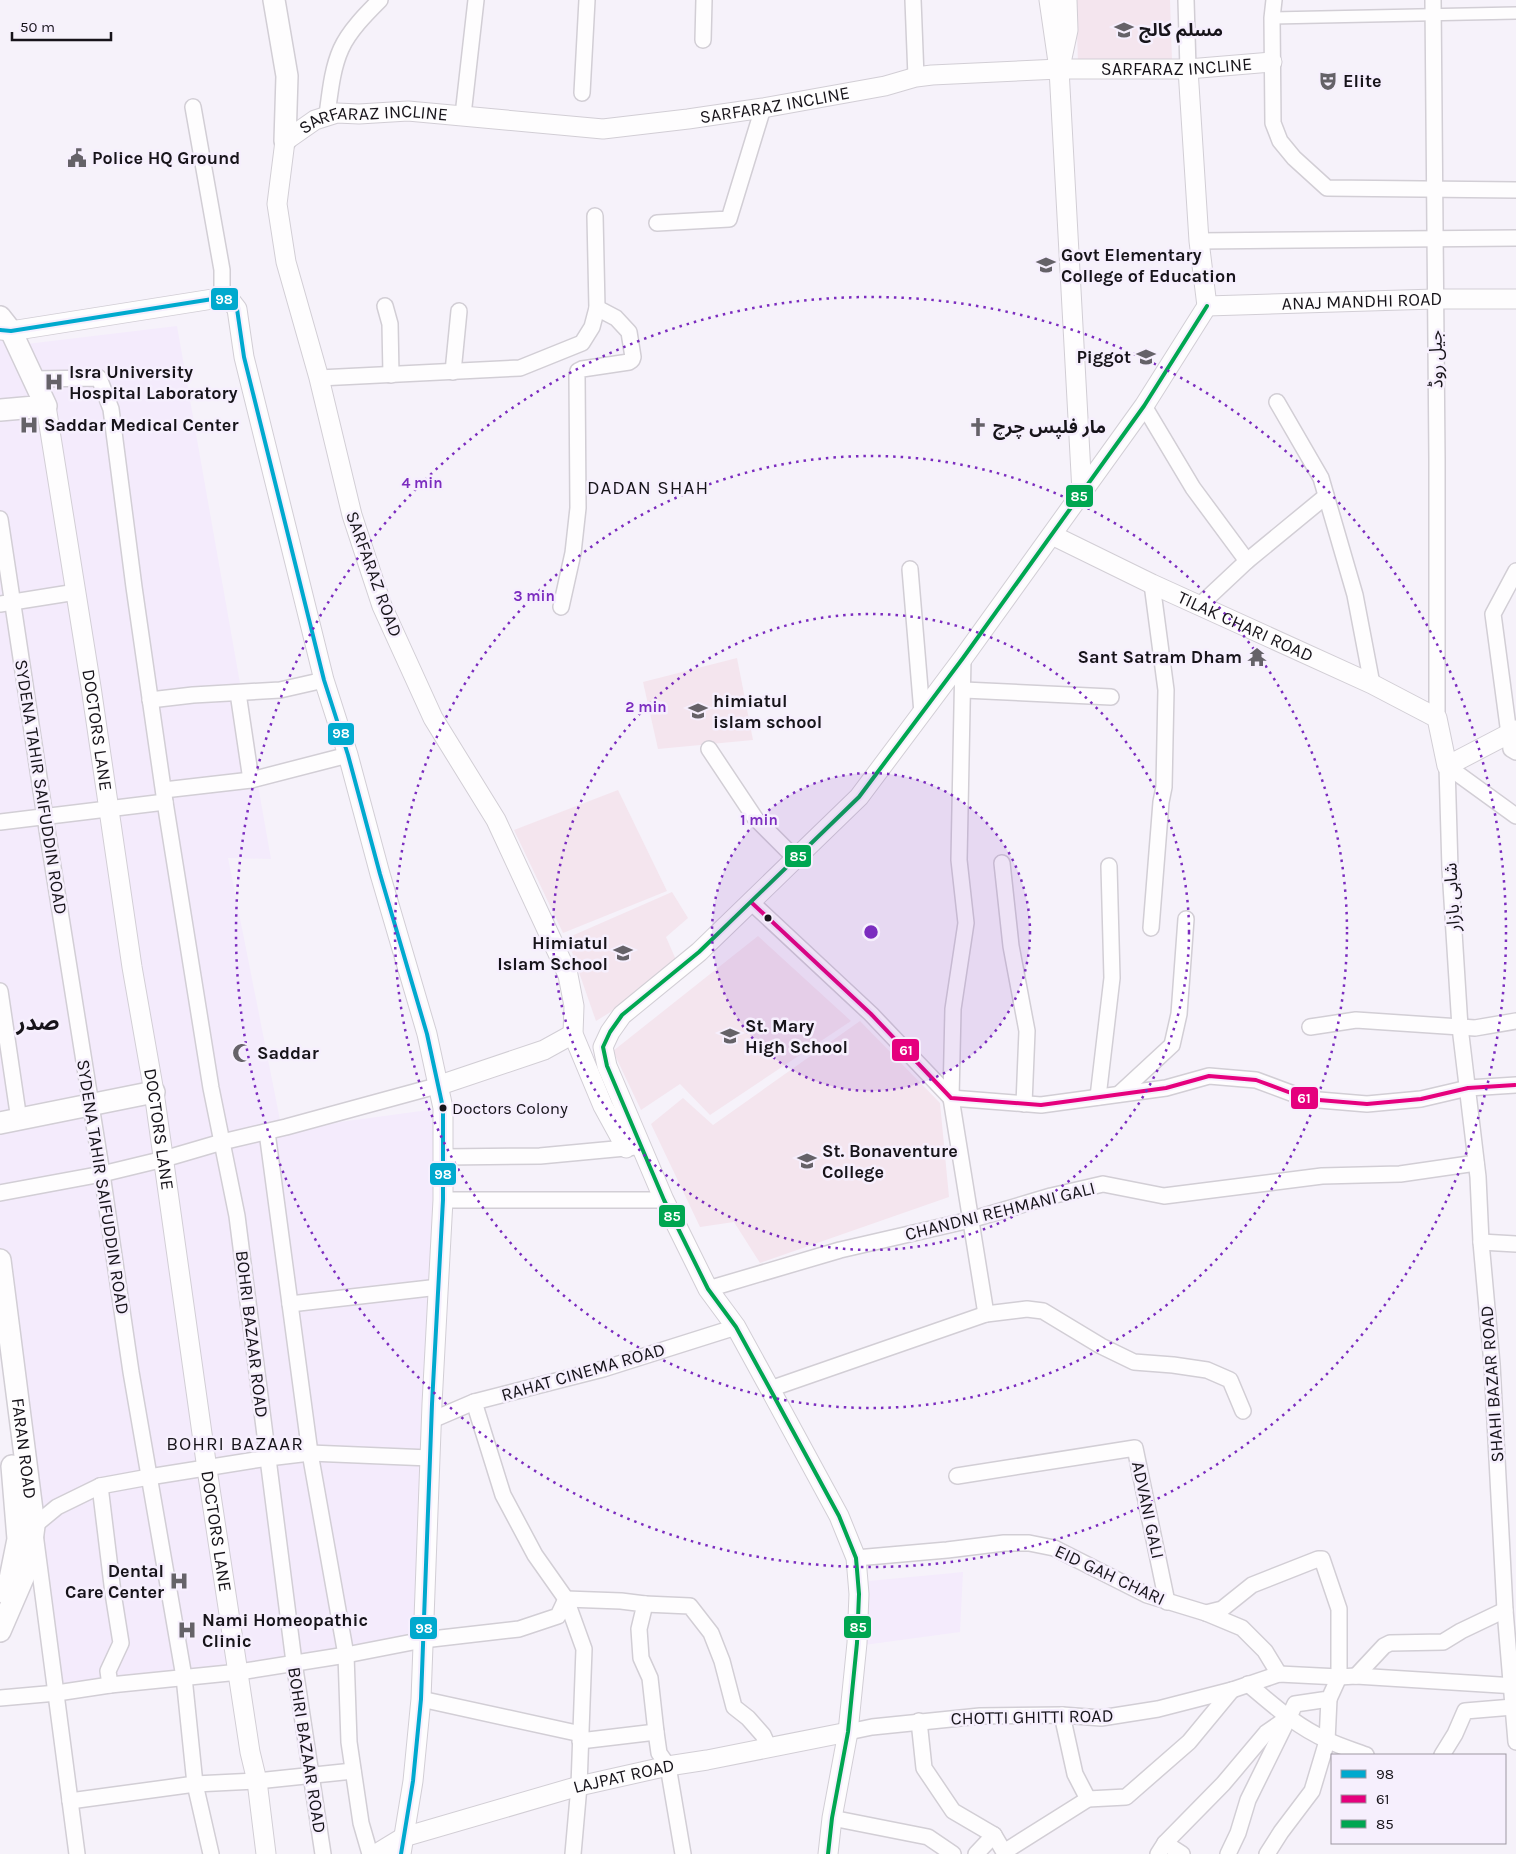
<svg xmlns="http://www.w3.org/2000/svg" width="1516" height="1854" font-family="Karla,'Noto Sans Arabic',sans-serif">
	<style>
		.built { fill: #f4ebfc }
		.education { fill: #f4e5ee }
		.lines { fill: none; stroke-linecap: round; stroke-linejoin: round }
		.pedestrian-casing { stroke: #d2ced5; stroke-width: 14 }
		.minor-casing { stroke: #d2ced5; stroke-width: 18 }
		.tertiary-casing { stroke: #d2ced5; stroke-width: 21 }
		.secondary-casing { stroke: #d2ced5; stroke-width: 24 }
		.pedestrian { stroke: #fefdfe; stroke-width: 11 }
		.minor { stroke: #fefdfe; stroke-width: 15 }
		.tertiary { stroke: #fefdfe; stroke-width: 19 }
		.secondary { stroke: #fefdfe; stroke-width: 21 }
		.bus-1-casing { stroke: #f6effd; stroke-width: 8 }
		.bus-2-casing { stroke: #f6effd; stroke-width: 8 }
		.bus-3-casing { stroke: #f6effd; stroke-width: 8 }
		.bus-1 { stroke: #00a9ce; stroke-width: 4 }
		.bus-2 { stroke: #e5007d; stroke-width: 4 }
		.bus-3 { stroke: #00a651; stroke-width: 4 }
		.ring { fill: none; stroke: #7b2cbf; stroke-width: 2.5; stroke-dasharray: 2.5 5 }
		.bus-dot { fill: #17141a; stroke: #f6effd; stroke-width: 2 }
		.labels { text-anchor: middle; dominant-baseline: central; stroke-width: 5; stroke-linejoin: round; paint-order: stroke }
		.bus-label { font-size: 17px; fill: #17141a; stroke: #f6effd; text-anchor: start }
		.poi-label { font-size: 18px; font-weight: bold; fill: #17141a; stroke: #f6effd; text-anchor: start }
		.street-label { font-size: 18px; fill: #17141a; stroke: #f6effd }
		.neighbourhood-label { font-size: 19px; letter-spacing: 1px; fill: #17141a; stroke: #f6effd }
		.district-label { font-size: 22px; font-weight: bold; fill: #17141a; stroke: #f6effd }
		.centre { fill: #7b2cbf; stroke: #f6effd; stroke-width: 2.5 }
		.ring-label { font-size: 15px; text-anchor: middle; font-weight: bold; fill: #7b2cbf; stroke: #f6effd; stroke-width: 5; stroke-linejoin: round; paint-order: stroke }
		.line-badge { stroke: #f6effd; stroke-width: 2 }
		.badge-label { font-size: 14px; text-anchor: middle; font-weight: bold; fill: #fff }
	</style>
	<rect width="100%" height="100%" fill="#f6f2fa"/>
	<g class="built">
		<path d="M177,326L271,859L228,858L283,1135L340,1122L443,1108L423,1640L57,1693L0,1259V333L18,345Z"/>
		<path d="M963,1572L960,1632L864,1645L869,1581Z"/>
	</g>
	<g class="education">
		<path d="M1076,0H1170L1172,60L1078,63Z"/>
		<path d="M737,658L753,740L658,749L643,682Z"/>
		<path d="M618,790L667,891L563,933L514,830Z"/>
		<path d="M672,892L688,918L666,937L680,969L596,1021L567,938Z"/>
		<path d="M758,936L851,1021L710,1115L680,1084L641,1110L613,1051Z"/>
		<path d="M860,1021L940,1103L949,1197L760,1263L734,1222L700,1227L651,1124L683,1098L713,1125Z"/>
	</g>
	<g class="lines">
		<g class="pedestrian-casing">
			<path id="pedestrian" d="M1272,18L1516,13"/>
		</g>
		<g class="minor-casing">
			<g id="minor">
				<path d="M913,0L916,77"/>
				<path d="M1186,0L1188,69"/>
				<path d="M1274,0L1272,18L1273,123L1280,141L1294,158L1327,188L1516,190"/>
				<path d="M1433,0L1437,459V718"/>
				<path d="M703,40L704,0"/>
				<path d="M582,93L587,0"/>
				<path d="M193,107L222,270V288L219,298"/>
				<path d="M327,115C330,93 332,69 341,49C349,31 366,14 380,0"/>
				<path d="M463,115L476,0"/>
				<path d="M657,223L729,219L763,108"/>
				<path d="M1199,241L1516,238"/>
				<path d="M385,306L390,324L391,375"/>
				<path d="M453,372L459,311"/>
				<path d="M319,378L520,368L582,343L592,327L597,308L595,216"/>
				<path d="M33,379L99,378L111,409L134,587L165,802L211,1088L237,1216L294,1662L323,1854"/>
				<path d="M1277,402L1321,478L1355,595L1372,684"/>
				<path d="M1144,406L1193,488L1247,561"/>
				<path d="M0,519L45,817L102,1174L131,1372L184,1677L195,1784L211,1854"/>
				<path d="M910,569L922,713"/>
				<path d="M1516,571L1493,614L1511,749L1516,752"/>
				<path d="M0,604L76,592"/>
				<path d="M1199,606L1247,561L1326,496"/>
				<path d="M561,607L573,553L578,508L577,375L578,371L582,369L629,362L632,360L633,357L629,332L616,318L597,308"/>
				<path d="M963,658L959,860L966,923L953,1009L951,1098L986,1314L1027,1309L1043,1311L1101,1346L1134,1362L1173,1365L1207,1370L1230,1380L1243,1411"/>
				<path d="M964,690L1111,697"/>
				<path d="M238,693L251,780"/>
				<path d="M150,700L193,695L280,690L324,680"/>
				<path d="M709,749L755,818L796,859"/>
				<path d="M1447,766L1450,869L1460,1027L1478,1177L1481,1242L1492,1364L1505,1610L1516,1742"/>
				<path d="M1447,766L1516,816"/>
				<path d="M164,790L251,780L348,755"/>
				<path d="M0,822L165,802"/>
				<path d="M1002,863L1011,946L1027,1031L1024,1104"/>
				<path d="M752,903L871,1014L951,1098L1041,1105L1166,1088L1209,1076L1256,1080L1307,1099L1367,1104L1421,1099L1468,1088L1516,1085"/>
				<path d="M1151,928L1161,802L1164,787L1166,690L1152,584"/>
				<path d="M0,991L19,1120"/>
				<path d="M1310,1027L1356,1020L1475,1028L1516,1021"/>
				<path d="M1119,1094L1172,1045L1179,1014L1186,919"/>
				<path d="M1098,1097L1112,978L1109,866"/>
				<path d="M267,1132L310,1453L346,1655L349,1742L361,1823L370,1854"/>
				<path d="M444,1157L540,1156L636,1147"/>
				<path d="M0,1193L102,1174L164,1159L222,1142L286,1127L440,1085"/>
				<path d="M443,1200H664"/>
				<path d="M1481,1242L1516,1244"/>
				<path d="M708,1289L840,1250L970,1220L1051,1196L1103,1184L1164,1196L1322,1176L1400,1174L1476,1163"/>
				<path d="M290,1304L439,1287"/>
				<path d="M770,1389L986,1314"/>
				<path d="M474,1402L503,1495L535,1555L566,1599L584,1649L579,1786L573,1854"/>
				<path d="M432,1420L474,1402L603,1369L736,1327"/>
				<path d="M957,1476L1135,1448L1167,1602"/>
				<path d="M100,1486L113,1593L121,1643L108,1671L110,1685"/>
				<path d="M856,1558L947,1550L1004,1543H1029L1054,1548L1147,1595L1206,1613L1242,1628L1265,1651L1279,1674"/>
				<path d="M645,1604L690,1606L711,1633L722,1661L734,1707L748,1718L763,1735L769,1748"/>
				<path d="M1356,1676L1384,1646L1390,1643L1443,1642L1461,1631L1505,1610"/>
				<path d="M1248,1684C1273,1705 1297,1727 1327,1740C1339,1746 1353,1750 1366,1755"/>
				<path d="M0,1698L57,1693L110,1685L239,1672L346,1655L423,1640L519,1629L558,1616L566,1599L621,1601L645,1604L639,1629L641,1658L650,1678L656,1732L659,1753L668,1766L683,1854"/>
				<path d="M421,1699L581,1734"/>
				<path d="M1062,1715L1075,1774L1088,1799"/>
				<path d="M919,1721L924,1768L953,1811L994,1835L1004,1852L1088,1799L1126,1797L1189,1742L1232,1690"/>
				<path d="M848,1732L872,1727L980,1716L1062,1715L1101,1718L1158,1709L1232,1690L1279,1674L1339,1677L1356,1676L1516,1686"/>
				<path d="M580,1741L656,1732"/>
				<path d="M1442,1755L1455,1734L1465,1711L1513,1707"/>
				<path d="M70,1801L195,1784L257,1781L353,1771"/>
				<path d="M832,1818L928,1837L953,1854"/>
				<path d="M1165,1843L1182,1854"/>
				<path d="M77,1854L34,1526L57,1507L100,1486L149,1477L268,1458L310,1453L430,1458"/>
				<path d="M976,1854L994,1835"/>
				<path d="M1158,1854L1165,1843L1223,1784L1266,1733L1289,1717L1295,1704L1329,1699L1339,1677V1609L1322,1559H1318L1252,1585L1222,1609L1206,1613"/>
				<path d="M1228,1854L1238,1833L1248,1800L1288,1719"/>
				<path d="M1267,1854L1281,1832L1312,1791L1327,1741L1329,1699"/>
			</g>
		</g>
		<g class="tertiary-casing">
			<g id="tertiary">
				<path d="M1049,0L1059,69L1082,492"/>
				<path d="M1062,58L1068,30L1067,0"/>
				<path d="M1188,69L1199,241L1207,306"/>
				<path id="s1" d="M1207,306L1435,299H1516"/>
				<path d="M0,330L11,331L219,298L230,300L237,309L244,357L324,680L348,755L380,874L427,1034L443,1108V1200L432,1404L421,1699L413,1781L401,1854"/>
				<path id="s2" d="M46,406L91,687L132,967L154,1092L207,1469L250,1752L257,1781L266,1854"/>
				<path id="s3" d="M1052,535L1152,584L1372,684L1437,718L1447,766L1516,730"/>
				<path d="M440,1085L544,1050L573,1034"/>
				<path id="s4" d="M626,1148L603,1106L573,1034L574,1006L568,975L496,820L433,718L382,606L352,515L319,378L286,262L277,204L285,141L315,120L337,113L359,114L408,111L603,129L688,119L763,108L885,86L916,77L932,75L1059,69H1188L1272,62"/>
				<path id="s5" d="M376,1854L404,1837L579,1786L668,1766L707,1760L848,1732"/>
				<path d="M828,1854L832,1818L848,1732L857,1643L859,1594L856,1558L839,1516L770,1389L736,1327L708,1289L664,1200L607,1066L603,1047L610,1032L622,1015L699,952L859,797L963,658L1144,406L1207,306"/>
			</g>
		</g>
		<g class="secondary-casing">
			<g id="secondary">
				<path d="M274,0L287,76L285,141"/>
				<path d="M0,317L11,331L46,406L0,410"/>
				<path d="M0,1123L154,1092"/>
				<path id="s6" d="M0,1260L34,1526L29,1564L0,1631"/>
				<path d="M7,1594L18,1539L12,1466"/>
			</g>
		</g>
		<use href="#pedestrian" class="pedestrian"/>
		<use href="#minor" class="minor"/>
		<use href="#tertiary" class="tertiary"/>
		<use href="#secondary" class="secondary"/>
		<g class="bus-1-casing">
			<path id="bus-1" d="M0,330L11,331L219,298L230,300L237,309L244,357L324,680L348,755L380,874L427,1034L443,1108V1200L432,1404L421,1699L413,1781L401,1854"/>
		</g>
		<g class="bus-2-casing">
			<path id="bus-2" d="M752,903L871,1014L951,1098L1041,1105L1166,1088L1209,1076L1256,1080L1307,1099L1367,1104L1421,1099L1468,1088L1515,1085"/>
		</g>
		<g class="bus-3-casing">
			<path id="bus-3" d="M828,1854L832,1818L848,1732L857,1643L859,1594L856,1558L839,1516L770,1389L736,1327L708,1289L664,1200L607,1066L603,1047L610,1032L622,1015L699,952L859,797L963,658L1144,406L1207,306"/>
		</g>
		<use href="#bus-1" class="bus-1"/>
		<use href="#bus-2" class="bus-2"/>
		<use href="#bus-3" class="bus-3"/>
	</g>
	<circle cx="871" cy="932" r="159" fill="#7b2cbf" fill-opacity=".12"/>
	<g class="ring">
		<circle cx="871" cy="932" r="159"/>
		<circle cx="871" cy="932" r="318"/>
		<circle cx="871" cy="932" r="476"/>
		<circle cx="871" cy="932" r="635"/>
	</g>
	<defs>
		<g id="university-bare" transform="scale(1.5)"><path d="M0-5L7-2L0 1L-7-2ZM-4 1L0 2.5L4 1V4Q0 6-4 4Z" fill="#656268" stroke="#f6effd" stroke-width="2.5" paint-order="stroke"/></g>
		<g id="theatre-bare" transform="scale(1.5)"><path d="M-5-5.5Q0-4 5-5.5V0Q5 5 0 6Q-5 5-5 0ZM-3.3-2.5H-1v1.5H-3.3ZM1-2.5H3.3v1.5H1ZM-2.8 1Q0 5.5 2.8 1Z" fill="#656268" stroke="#f6effd" stroke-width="2.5" paint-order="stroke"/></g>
		<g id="civic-bare" transform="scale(1.5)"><path d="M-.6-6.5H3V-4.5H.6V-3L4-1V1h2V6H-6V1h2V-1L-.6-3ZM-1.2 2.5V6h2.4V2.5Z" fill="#656268" stroke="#f6effd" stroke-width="2.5" paint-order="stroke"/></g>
		<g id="school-bare" transform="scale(1.5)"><path d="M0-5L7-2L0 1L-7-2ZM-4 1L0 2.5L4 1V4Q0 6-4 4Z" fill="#656268" stroke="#f6effd" stroke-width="2.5" paint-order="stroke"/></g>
		<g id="hospital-bare" transform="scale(1.5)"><path d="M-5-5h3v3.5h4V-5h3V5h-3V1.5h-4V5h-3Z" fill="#656268" stroke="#f6effd" stroke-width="2.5" paint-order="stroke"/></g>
		<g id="church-bare" transform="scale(1.5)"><path d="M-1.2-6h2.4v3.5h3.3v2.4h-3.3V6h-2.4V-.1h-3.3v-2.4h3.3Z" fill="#656268" stroke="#f6effd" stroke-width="2.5" paint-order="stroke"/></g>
		<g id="temple-bare" transform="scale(1.5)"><path d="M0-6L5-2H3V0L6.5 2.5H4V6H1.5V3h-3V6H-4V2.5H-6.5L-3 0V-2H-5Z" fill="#656268" stroke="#f6effd" stroke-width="2.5" paint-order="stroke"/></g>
		<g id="mosque-bare" transform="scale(1.5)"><path d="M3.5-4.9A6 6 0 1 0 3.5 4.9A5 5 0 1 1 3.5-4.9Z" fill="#656268" stroke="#f6effd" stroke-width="2.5" paint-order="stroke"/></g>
	</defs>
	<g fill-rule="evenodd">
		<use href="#university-bare" x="1124" y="30"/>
		<use href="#theatre-bare" x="1328" y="81"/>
		<use href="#civic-bare" x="77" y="158"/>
		<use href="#university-bare" x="1046" y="265"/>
		<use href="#school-bare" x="1146" y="357"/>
		<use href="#hospital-bare" x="54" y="382"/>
		<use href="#hospital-bare" x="29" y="425"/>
		<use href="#church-bare" x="978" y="427"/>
		<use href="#temple-bare" x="1257" y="657"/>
		<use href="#school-bare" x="698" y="711"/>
		<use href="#school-bare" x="623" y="953"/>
		<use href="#school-bare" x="730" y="1036"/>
		<use href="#mosque-bare" x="242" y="1053"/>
		<use href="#university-bare" x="807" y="1161"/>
		<use href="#hospital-bare" x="179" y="1581"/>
		<use href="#hospital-bare" x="187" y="1630"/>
	</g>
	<g class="bus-dot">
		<circle cx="768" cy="918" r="4.5"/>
		<circle cx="443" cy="1108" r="4.5"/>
	</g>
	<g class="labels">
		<g class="bus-label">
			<text x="452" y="1108">Doctors Colony</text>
		</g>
		<g class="poi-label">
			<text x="1139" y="30">مسلم کالج</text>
			<text x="1343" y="81">Elite</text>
			<text x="92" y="158">Police HQ Ground</text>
			<text x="1061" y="255">Govt Elementary<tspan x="1061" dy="21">College of Education</tspan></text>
			<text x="1131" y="357" text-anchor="end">Piggot</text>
			<text x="69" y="372">Isra University<tspan x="69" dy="21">Hospital Laboratory</tspan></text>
			<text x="44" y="425">Saddar Medical Center</text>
			<text x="993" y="427">مار فلپس چرچ</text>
			<text x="1242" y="657" text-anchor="end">Sant Satram Dham</text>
			<text x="713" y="701">himiatul<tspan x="713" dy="21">islam school</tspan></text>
			<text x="608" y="943" text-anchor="end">Himiatul<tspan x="608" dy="21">Islam School</tspan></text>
			<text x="745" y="1026">St. Mary<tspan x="745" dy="21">High School</tspan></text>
			<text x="257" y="1053">Saddar</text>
			<text x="822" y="1151">St. Bonaventure<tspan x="822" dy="21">College</tspan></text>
			<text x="164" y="1571" text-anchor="end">Dental<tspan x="164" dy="21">Care Center</tspan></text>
			<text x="202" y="1620">Nami Homeopathic<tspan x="202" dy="21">Clinic</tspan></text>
		</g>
		<g class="street-label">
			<text stroke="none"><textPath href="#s4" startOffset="1984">SARFARAZ INCLINE</textPath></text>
			<text stroke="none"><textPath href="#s4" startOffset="1579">SARFARAZ INCLINE</textPath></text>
			<text stroke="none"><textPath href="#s4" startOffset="1174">SARFARAZ INCLINE</textPath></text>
			<text stroke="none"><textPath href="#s1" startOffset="155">ANAJ MANDHI ROAD</textPath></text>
			<text transform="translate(1436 359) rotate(-91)">جیل روڈ</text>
			<text transform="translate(374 574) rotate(70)">SARFARAZ ROAD</text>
			<text stroke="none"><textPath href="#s3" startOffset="214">TILAK CHARI ROAD</textPath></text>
			<text stroke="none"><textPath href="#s2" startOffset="328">DOCTORS LANE</textPath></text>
			<text transform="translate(41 787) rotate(81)">SYDENA TAHIR SAIFUDDIN ROAD</text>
			<text transform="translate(1452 897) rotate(-93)">شاہی بازار</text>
			<text stroke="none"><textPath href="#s2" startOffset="732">DOCTORS LANE</textPath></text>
			<text transform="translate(103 1187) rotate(81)">SYDENA TAHIR SAIFUDDIN ROAD</text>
			<text transform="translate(1000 1211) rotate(-14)">CHANDNI REHMANI GALI</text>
			<text transform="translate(252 1334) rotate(83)">BOHRI BAZAAR ROAD</text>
			<text transform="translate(583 1372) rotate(-16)">RAHAT CINEMA ROAD</text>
			<text transform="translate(1492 1384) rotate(-94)">SHAHI BAZAR ROAD</text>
			<text stroke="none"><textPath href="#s6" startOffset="190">FARAN ROAD</textPath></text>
			<text transform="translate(1148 1510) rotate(78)">ADVANI GALI</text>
			<text stroke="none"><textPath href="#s2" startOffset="1138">DOCTORS LANE</textPath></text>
			<text transform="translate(1110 1575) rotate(25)">EID GAH CHARI</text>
			<text transform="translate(1032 1717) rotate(-1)">CHOTTI GHITTI ROAD</text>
			<text transform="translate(307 1750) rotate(81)">BOHRI BAZAAR ROAD</text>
			<text stroke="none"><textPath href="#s5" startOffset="261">LAJPAT ROAD</textPath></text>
		</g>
		<g class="neighbourhood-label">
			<text x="648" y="488">DADAN SHAH</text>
			<text x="235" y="1444">BOHRI BAZAAR</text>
		</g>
		<g class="district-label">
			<text x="38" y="1023">صدر</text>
		</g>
	</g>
	<circle cx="871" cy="932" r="8" class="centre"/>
	<g class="ring-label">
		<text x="422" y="488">4 min</text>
		<text x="534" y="601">3 min</text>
		<text x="646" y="712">2 min</text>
		<text x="759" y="825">1 min</text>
	</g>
	<g class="line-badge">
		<rect x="210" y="287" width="29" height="24" rx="5" fill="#00a9ce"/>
		<rect x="1065" y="484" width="29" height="24" rx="5" fill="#00a651"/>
		<rect x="327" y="722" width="28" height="24" rx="5" fill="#00a9ce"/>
		<rect x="784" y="844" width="28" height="24" rx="5" fill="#00a651"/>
		<rect x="891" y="1038" width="29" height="24" rx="5" fill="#e5007d"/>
		<rect x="1290" y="1086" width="29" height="24" rx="5" fill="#e5007d"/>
		<rect x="429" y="1162" width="28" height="24" rx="5" fill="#00a9ce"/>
		<rect x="658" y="1204" width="28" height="24" rx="5" fill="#00a651"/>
		<rect x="843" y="1615" width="29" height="24" rx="5" fill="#00a651"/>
		<rect x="409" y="1616" width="29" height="24" rx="5" fill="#00a9ce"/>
	</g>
	<g class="badge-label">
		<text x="224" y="304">98</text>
		<text x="1079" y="501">85</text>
		<text x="341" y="738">98</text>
		<text x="798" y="861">85</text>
		<text x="906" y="1055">61</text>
		<text x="1304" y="1103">61</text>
		<text x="443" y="1179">98</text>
		<text x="672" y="1221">85</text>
		<text x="858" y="1632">85</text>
		<text x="424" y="1633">98</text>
	</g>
	<rect x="1331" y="1754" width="175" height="90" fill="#f6effd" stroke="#9d97a2"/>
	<rect x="1341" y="1770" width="25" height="8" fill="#00a9ce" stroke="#9d97a2"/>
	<text x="1376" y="1779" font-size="15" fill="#17141a">98</text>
	<rect x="1341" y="1795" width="25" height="8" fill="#e5007d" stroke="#9d97a2"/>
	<text x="1376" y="1804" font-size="15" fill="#17141a">61</text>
	<rect x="1341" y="1820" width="25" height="8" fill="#00a651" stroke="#9d97a2"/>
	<text x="1376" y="1829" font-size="15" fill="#17141a">85</text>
	<path d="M12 32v8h99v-8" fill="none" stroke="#17141a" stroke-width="2.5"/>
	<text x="20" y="32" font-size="15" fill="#17141a" stroke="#f6effd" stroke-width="4" paint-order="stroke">50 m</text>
</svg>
